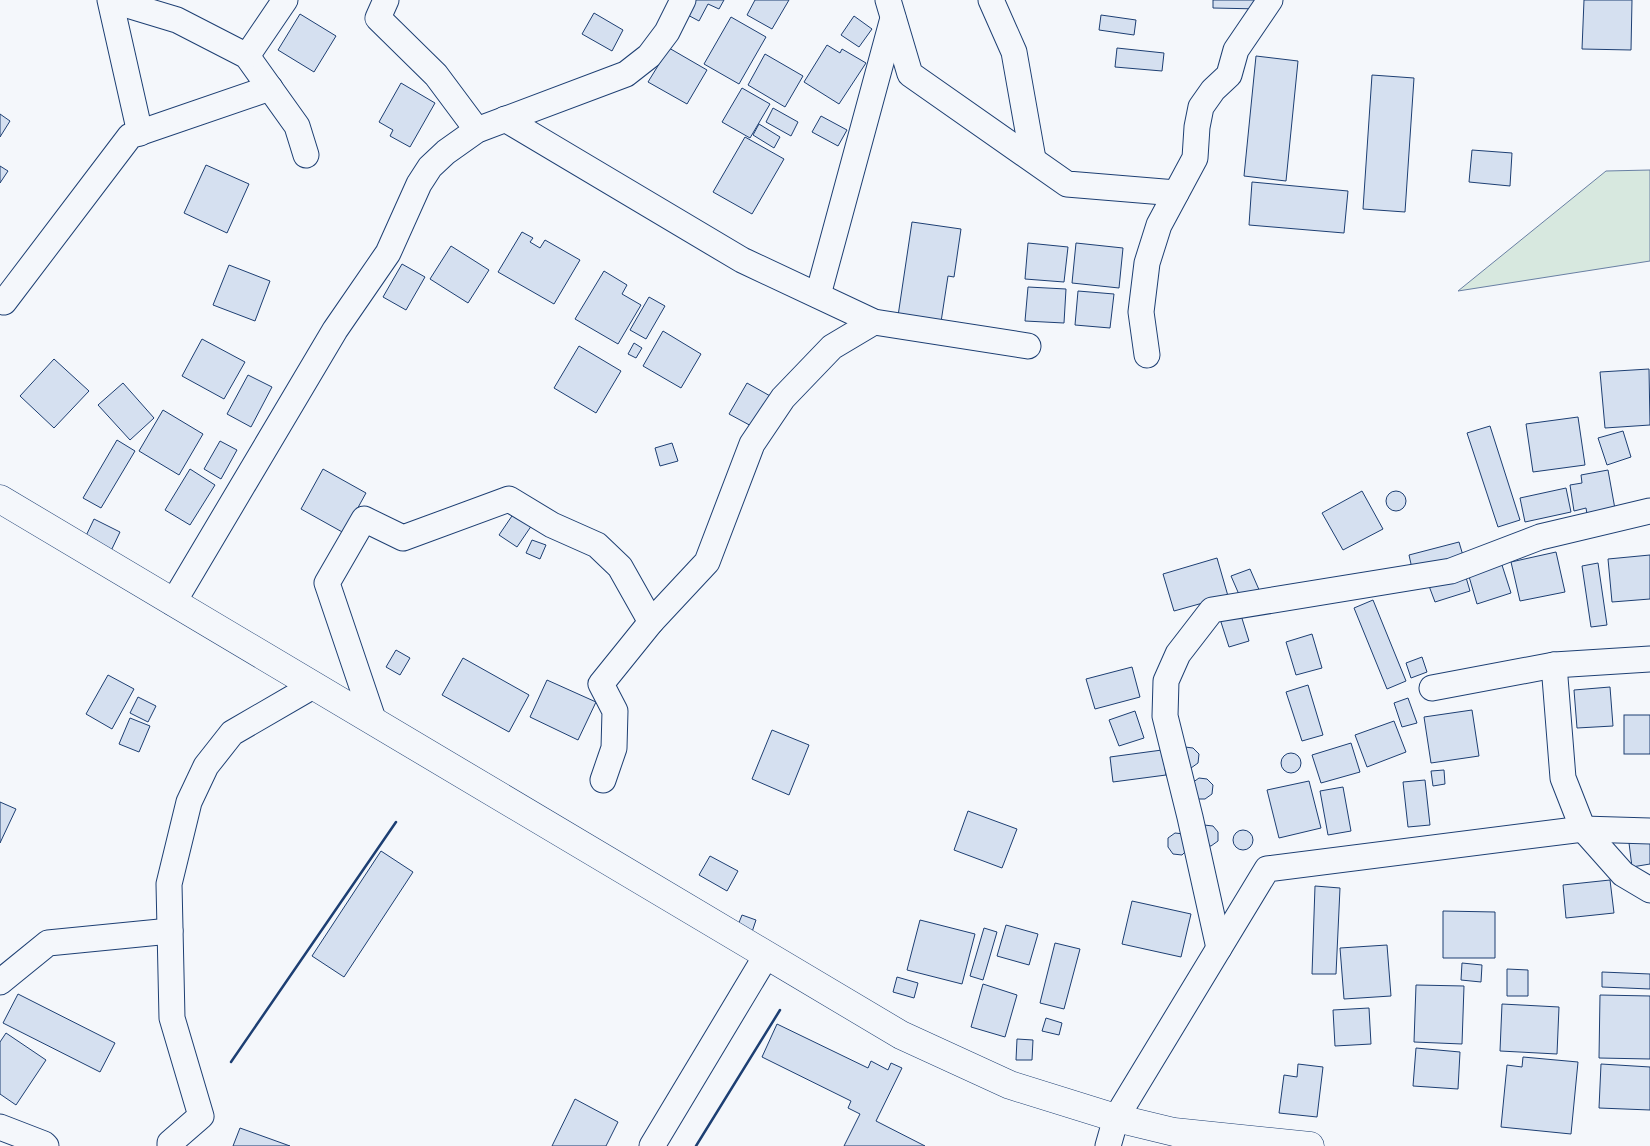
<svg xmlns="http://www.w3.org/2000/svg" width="1650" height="1146" font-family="Rubik,sans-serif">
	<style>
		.green { fill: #d7e8df; stroke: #687fa3 }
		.building { fill: #d5e0f0; stroke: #1d3f73 }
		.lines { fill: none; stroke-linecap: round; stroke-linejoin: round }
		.minor-casing { stroke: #1d3f73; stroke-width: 27 }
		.tertiary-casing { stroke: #1d3f73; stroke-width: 29 }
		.minor { stroke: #f4f7fb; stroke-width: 25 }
		.tertiary { stroke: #f4f7fb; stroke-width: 28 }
		.wall { stroke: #1d3f73; stroke-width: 2.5 }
	</style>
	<rect width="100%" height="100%" fill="#f4f7fb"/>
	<path class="green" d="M1650,170V261L1458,291L1606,171Z"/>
	<g class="building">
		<path d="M691,0H724L719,9L708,4L699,21L684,13Z"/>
		<path d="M755,0H789L772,29L747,15Z"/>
		<path d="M1213,0H1260V9L1213,8Z"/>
		<path d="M1584,0H1632L1631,50L1582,49Z"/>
		<path d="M594,13L623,30L612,51L582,34Z"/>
		<path d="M300,14L336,36L314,72L278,50Z"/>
		<path d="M1101,15L1136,20L1134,35L1099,30Z"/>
		<path d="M854,16L872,29L859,47L841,35Z"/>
		<path d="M731,17L766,37L739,84L704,64Z"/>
		<path d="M827,45L840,53L842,49L866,63L839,104L804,82Z"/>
		<path d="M669,48L707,70L687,104L648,82Z"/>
		<path d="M1117,48L1164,53L1162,71L1115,67Z"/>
		<path d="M765,54L803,76L785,107L748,85Z"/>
		<path d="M1256,56L1298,61L1286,181L1244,176Z"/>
		<path d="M1372,75L1414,78L1405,212L1363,209Z"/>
		<path d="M401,83L435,103L410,147L390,136L393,130L379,122Z"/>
		<path d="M742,88L770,104L750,138L722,122Z"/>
		<path d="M773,108L798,122L791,136L766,122Z"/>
		<path d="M0,114L10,121L0,137Z"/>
		<path d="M821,116L847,130L838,146L812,132Z"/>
		<path d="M759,124L780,137L774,148L753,135Z"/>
		<path d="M745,137L784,159L752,214L713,192Z"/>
		<path d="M1472,150L1512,153L1510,186L1469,182Z"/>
		<path d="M206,165L249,184L227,233L184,213Z"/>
		<path d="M0,166L8,171L0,183Z"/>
		<path d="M1252,182L1348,191L1344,233L1249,225Z"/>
		<path d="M912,222L961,229L954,277L948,276L941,322L898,316Z"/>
		<path d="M522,232L533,238L530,242L540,248L545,240L580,260L554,304L498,272Z"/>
		<path d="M1028,243L1068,247L1064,282L1025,279Z"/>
		<path d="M1076,243L1123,248L1119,288L1072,283Z"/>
		<path d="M451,246L489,270L468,303L430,279Z"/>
		<path d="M402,264L425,277L406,310L383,297Z"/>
		<path d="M229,265L270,281L255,321L213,305Z"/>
		<path d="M604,271L627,285L622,294L641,305L618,344L575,319Z"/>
		<path d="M1028,287L1066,289L1064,323L1025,321Z"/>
		<path d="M1078,291L1114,294L1110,328L1075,325Z"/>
		<path d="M649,297L665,306L646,339L630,330Z"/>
		<path d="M663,331L701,354L681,388L643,366Z"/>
		<path d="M202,339L245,362L224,399L182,376Z"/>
		<path d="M634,343L642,348L636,358L628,354Z"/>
		<path d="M579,346L621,371L596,413L554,388Z"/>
		<path d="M54,359L89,391L54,428L20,396Z"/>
		<path d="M1649,369L1650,425L1605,428L1600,372Z"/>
		<path d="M248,375L272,387L251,427L227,414Z"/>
		<path d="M123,383L154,418L130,440L98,405Z"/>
		<path d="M747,383L772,397L755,428L729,414Z"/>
		<path d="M163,410L203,434L179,475L139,451Z"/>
		<path d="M1578,417L1585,465L1533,472L1526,424Z"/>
		<path d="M1490,426L1520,520L1498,527L1467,433Z"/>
		<path d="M1623,431L1631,457L1607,465L1598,438Z"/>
		<path d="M117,440L135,451L101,508L83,498Z"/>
		<path d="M220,441L237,450L221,479L204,469Z"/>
		<path d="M672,443L678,461L660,466L655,448Z"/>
		<path d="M190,469L215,485L190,525L165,510Z"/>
		<path d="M323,469L366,493L344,533L301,509Z"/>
		<path d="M1608,470L1615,509L1587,514L1586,508L1574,511L1570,485L1582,483L1581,475Z"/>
		<path d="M1566,488L1571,512L1525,522L1520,498Z"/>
		<circle cx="1396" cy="501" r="10"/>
		<path d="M1362,491L1383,529L1343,550L1322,513Z"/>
		<path d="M516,510L534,522L517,547L499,535Z"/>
		<path d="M94,519L120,532L110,553L84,540Z"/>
		<path d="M532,540L546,545L540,559L526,553Z"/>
		<path d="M1459,542L1464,559L1413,573L1409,555Z"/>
		<path d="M1556,552L1565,592L1520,601L1511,562Z"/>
		<path d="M1650,555V599L1612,602L1608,559Z"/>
		<path d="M1217,558L1228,596L1174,611L1163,574Z"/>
		<path d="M1501,562L1511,593L1477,604L1468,573Z"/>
		<path d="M1598,563L1607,625L1591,627L1582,566Z"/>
		<path d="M1250,569L1260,592L1241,599L1231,576Z"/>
		<path d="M1465,574L1470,591L1435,602L1429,586Z"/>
		<path d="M1373,600L1406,681L1387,689L1354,608Z"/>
		<path d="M1240,612L1249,641L1229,647L1220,619Z"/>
		<path d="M1312,634L1322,668L1296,675L1286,642Z"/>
		<path d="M396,650L410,658L400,675L386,667Z"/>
		<path d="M1422,657L1427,672L1411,678L1406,663Z"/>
		<path d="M463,658L529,695L509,732L442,695Z"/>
		<path d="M1132,667L1140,697L1095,709L1086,679Z"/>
		<path d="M108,675L134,689L112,729L86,714Z"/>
		<path d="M547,680L596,702L578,740L530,717Z"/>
		<path d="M1308,685L1323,735L1302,741L1286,692Z"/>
		<path d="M1610,687L1613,726L1577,728L1574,690Z"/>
		<path d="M138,697L156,706L148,722L130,713Z"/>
		<path d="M1408,698L1417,723L1402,727L1394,703Z"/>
		<path d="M1472,710L1479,756L1431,763L1424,717Z"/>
		<path d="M1135,711L1144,738L1119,746L1109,720Z"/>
		<rect x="1624" y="715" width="26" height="39"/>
		<path d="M130,718L150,726L139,752L119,744Z"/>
		<path d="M1394,721L1406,752L1367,767L1355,735Z"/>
		<path d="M772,730L809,745L789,795L752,779Z"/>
		<path d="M1351,743L1360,772L1321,783L1312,755Z"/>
		<path d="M1185,747L1193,748L1199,754L1198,763L1191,768L1183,767Z"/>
		<path d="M1162,750L1166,775L1113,782L1110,757Z"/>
		<circle cx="1291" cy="763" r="10"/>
		<path d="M1444,770L1445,784L1433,786L1431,771Z"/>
		<path d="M1199,778L1207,779L1213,785L1212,794L1205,799H1197L1192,783Z"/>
		<path d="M1425,780L1430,825L1408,827L1403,782Z"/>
		<path d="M1309,781L1321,828L1279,838L1267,790Z"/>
		<path d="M1343,787L1351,831L1328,835L1320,791Z"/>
		<path d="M0,802L16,809L0,843Z"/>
		<path d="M968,811L1017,829L1002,868L954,850Z"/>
		<path d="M1204,825L1213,826L1218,832V841L1211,846L1202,845Z"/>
		<circle cx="1243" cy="840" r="10"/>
		<path d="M1175,833L1184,834L1188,849L1182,855L1173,854L1168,847V838Z"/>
		<path d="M1650,840V864L1632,867L1629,843Z"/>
		<path d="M381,851L413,872L344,977L312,956Z"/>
		<path d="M710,856L738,871L727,891L699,875Z"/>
		<path d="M1610,880L1614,913L1566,918L1563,885Z"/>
		<path d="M1315,886L1340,888L1336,974H1312Z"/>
		<path d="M1132,901L1191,914L1181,957L1122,944Z"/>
		<path d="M1443,911L1495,912V958H1443Z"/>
		<path d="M742,915L756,920L751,935L736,930Z"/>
		<path d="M920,920L975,934L962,984L907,970Z"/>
		<path d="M1006,925L1038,934L1029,965L997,956Z"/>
		<path d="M984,928L997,932L983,980L970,976Z"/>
		<path d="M1055,943L1080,949L1064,1009L1040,1003Z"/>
		<path d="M1387,945L1391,996L1344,999L1340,948Z"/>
		<path d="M1462,963L1482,965L1481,982L1461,980Z"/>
		<path d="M1507,969L1528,970V996H1507Z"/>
		<path d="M1602,972L1650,974V989L1602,987Z"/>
		<path d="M897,977L918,983L914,998L893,992Z"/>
		<path d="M983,984L1017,995L1005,1037L971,1027Z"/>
		<path d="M1416,985L1464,986L1462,1044L1414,1042Z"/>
		<path d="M18,994L115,1043L100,1072L3,1023Z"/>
		<path d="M1600,995L1650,996V1059L1599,1058Z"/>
		<path d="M1502,1004L1559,1007L1557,1054L1500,1051Z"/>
		<path d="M1369,1008L1371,1044L1335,1046L1333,1010Z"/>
		<path d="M1046,1018L1062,1023L1059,1035L1042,1031Z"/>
		<path d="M777,1024L868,1068L871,1061L888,1070L891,1063L902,1068L876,1121L925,1146H844L860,1114L848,1108L851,1101L762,1057Z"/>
		<path d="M6,1033L46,1060L16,1105L0,1094V1042Z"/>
		<path d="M1017,1039L1033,1040L1032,1060H1016Z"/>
		<path d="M1416,1048L1460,1052L1458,1089L1413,1086Z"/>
		<path d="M1523,1057L1578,1062L1571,1134L1501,1127L1507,1065L1522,1067Z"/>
		<path d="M1298,1064L1323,1067L1317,1117L1279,1113L1284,1075L1297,1077Z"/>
		<path d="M1601,1064L1650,1067V1110L1599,1108Z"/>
		<path d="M575,1099L618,1122L606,1146H552Z"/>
		<path d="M240,1128L290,1146H233Z"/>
	</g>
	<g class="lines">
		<g class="minor-casing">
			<g id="minor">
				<path d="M110,0L140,133"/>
				<path d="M111,0L177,20L247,56L297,126L306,155"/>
				<path d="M386,0L378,18L436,75L477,130"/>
				<path d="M888,0L910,74L1067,184L1176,193"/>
				<path d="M991,0L1014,52L1033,159"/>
				<path d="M247,56L285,0"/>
				<path d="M505,119L742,260L874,322L1028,346"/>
				<path d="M818,295L893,18"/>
				<path d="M4,302L130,136L270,88"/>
				<path d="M1147,355L1141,312L1147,263L1159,225L1195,158L1197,127L1201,107L1213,90L1229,75L1236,50L1270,0"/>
				<path d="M173,603L335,330L388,253L419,184L430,167L446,152L477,130L626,74L649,56L667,32L683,0"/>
				<path d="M1554,665L1563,778L1583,829L1623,874L1650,890"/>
				<path d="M1432,688L1554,665L1650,659"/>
				<path d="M374,722L327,583L364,519L403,538L509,499L552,525L597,545L620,567L651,622"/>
				<path d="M603,780L614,748L615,711L601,684L651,622L707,562L752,444L783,398L832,347L874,322"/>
				<path d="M1219,948L1190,817L1165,716L1166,681L1178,654L1212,610L1451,571L1540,537L1650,511"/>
				<path d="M0,982L48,943L170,931"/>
				<path d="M0,1127L44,1144L46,1146"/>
				<path d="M170,1146V1143L201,1116L172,1018L169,884L189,802L206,766L232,733L313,686"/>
				<path d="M652,1146L766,956"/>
				<path d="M1108,1146L1116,1118L1267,869L1583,829L1650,831"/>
			</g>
		</g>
		<g class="tertiary-casing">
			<path id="tertiary" d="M0,499L901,1035L1010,1085L1116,1118L1174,1132L1310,1146"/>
		</g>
		<use href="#minor" class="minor"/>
		<use href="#tertiary" class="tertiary"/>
		<g class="wall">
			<path d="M231,1062L396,822"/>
			<path d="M696,1146L780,1010"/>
		</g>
	</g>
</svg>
